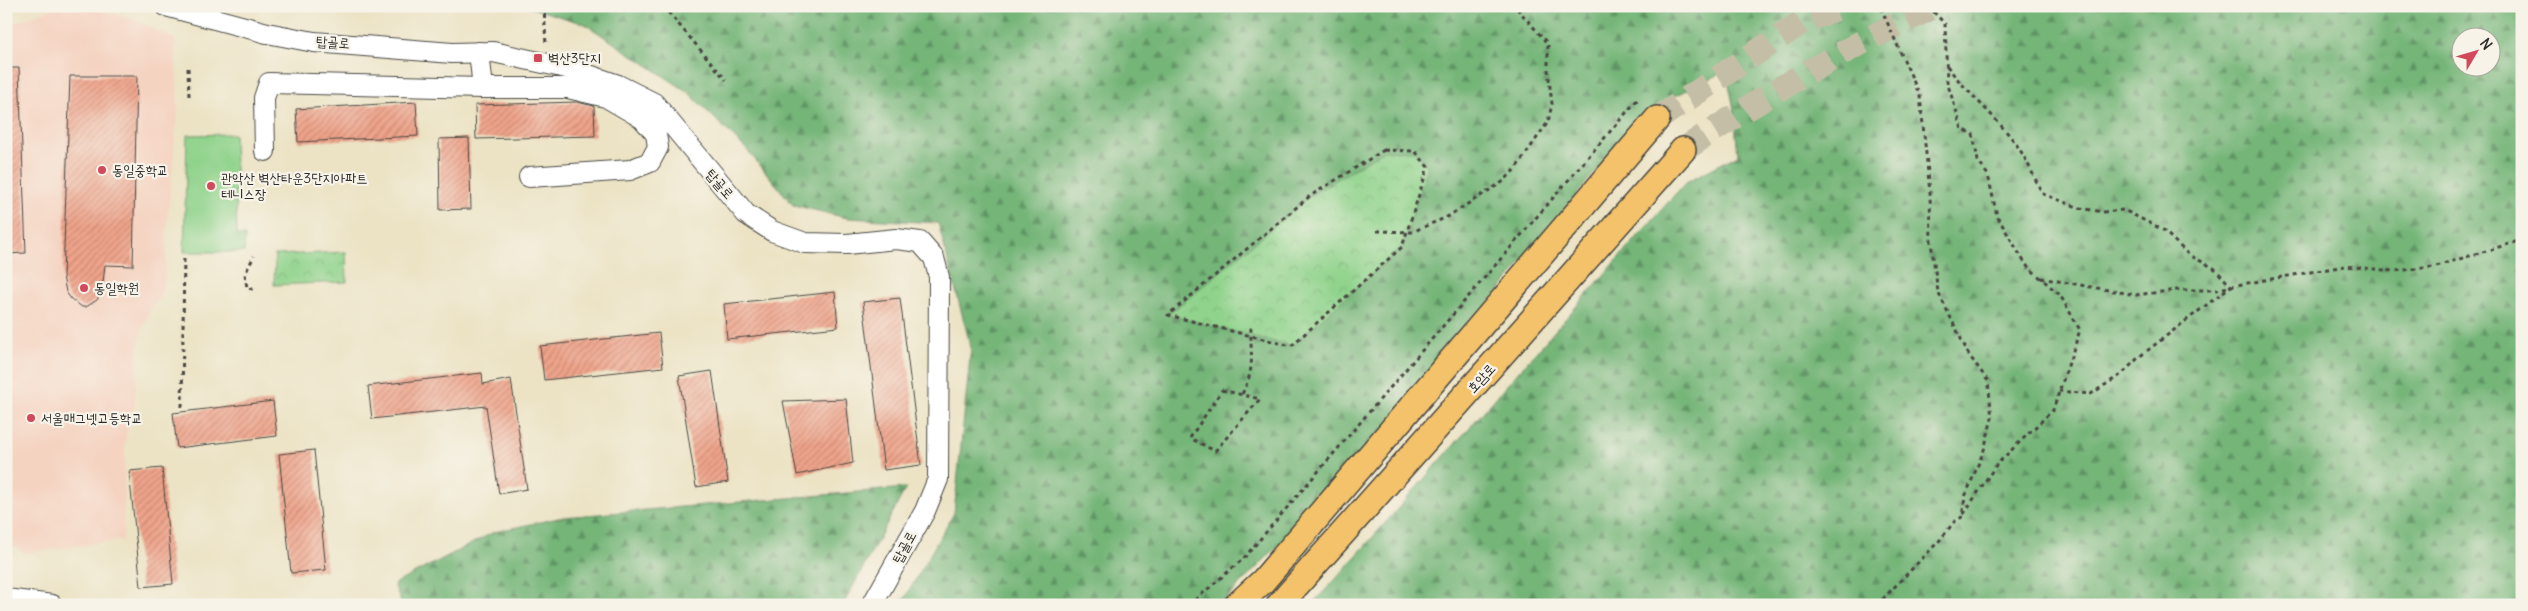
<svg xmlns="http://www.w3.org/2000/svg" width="2528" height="611" font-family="Delius,'Poor Story',sans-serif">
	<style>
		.built { fill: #f5d3c1 }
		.forest { fill: url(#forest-firs); stroke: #507052; fill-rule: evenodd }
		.park { fill: url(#park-crowns); stroke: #5e7f5c }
		.pitch { fill: #90d38c; stroke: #5e7f5c }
		.building { fill: url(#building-hatch) }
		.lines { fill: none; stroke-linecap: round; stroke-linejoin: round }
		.major-tunnel { stroke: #c5bea6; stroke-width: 25; stroke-dasharray: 25 12; stroke-linecap: butt }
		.minor-casing { stroke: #484742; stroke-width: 22 }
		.major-casing { stroke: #484742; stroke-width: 28 }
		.path { stroke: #484742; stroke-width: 3; stroke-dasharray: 4 4; stroke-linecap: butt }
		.minor { stroke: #fff; stroke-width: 20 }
		.major { stroke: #f4c26a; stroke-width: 25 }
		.poi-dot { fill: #d1495b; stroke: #f7f3e8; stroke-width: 2 }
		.labels { text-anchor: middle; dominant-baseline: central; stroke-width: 4.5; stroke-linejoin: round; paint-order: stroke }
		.street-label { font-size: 14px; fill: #2b2b2b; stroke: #f7f3e8 }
		.poi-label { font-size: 14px; fill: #2b2b2b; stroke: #f7f3e8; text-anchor: start }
	</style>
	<defs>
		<pattern id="forest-firs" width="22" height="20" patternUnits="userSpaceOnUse" patternTransform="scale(1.25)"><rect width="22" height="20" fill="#74b578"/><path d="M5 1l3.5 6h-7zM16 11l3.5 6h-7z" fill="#5f9363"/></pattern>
		<pattern id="park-crowns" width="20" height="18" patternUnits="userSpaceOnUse" patternTransform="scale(1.25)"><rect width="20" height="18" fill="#90d38c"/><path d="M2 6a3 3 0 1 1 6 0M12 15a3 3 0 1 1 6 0" fill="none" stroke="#7cb579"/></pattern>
		<pattern id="building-hatch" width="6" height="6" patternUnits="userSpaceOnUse" patternTransform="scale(1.25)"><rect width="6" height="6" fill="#f0a48b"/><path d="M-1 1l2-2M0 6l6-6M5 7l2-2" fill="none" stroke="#c38672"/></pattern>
	</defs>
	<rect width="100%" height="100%" fill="#f7f3e8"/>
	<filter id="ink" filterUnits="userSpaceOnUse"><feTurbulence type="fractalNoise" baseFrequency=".02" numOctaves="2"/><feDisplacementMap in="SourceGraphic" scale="10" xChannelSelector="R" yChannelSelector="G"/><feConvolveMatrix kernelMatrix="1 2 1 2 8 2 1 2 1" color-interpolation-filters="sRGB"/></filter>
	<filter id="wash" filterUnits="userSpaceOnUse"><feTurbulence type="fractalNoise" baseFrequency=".0096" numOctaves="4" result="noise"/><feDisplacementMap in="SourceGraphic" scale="20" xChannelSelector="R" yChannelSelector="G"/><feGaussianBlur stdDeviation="1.12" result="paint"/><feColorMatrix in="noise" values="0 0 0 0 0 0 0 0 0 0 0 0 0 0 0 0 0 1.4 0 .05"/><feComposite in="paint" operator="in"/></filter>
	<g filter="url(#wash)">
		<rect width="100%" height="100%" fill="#ece3c5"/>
		<path class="built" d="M76,8L107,12L140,22L175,39L178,108L167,226L165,278L159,298L151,308L142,329L138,351L135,404L125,442L123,540L24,553L6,540V26L52,9Z"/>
		<g class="forest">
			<path d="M525,6H2522V605H1311L1335,580L1686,182L1738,155L1733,104L1726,71L1669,99L1590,178L1366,456L1220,605H901L954,513L971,348L938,223L847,218L793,205L747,150L688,92L585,24ZM2460,38H2490V68H2460Z"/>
			<path d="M906,488L843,605H402L394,584L494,532L563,517Z"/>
		</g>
		<g class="park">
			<path d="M1384,150L1415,151L1428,167L1402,247L1291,346L1168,315L1310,196Z"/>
			<path d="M346,252L347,282L274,285L275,255Z"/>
		</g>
		<path class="pitch" d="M234,134L237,236H245L244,252H184L187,135Z"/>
		<g id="blocks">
			<g class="building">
				<path d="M6,68H19L26,253L6,254Z"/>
				<path d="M70,76H137L133,266L105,265L102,291L97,300L86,307H82L71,299L66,292L63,276Z"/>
				<path d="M416,102L418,136L298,142L296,109Z"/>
				<path d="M577,102L594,106L595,136L476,139L475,105Z"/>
				<path d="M469,138L471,209L440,210L439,139Z"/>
				<path d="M835,292L838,327L727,339L724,304Z"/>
				<path d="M900,298L921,465L884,470L863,302Z"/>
				<path d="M659,333L663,367L544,380L540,346Z"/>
				<path d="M712,371L728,482L696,487L679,376Z"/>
				<path d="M482,373L483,384L511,379L527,489L499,494L486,406L372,419L368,386Z"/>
				<path d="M846,399L853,463L797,475L783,401Z"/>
				<path d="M273,401L277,436L177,448L173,413Z"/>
				<path d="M314,450L326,570L291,573L279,454Z"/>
				<path d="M162,468L173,584L141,587L129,471Z"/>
			</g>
		</g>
	</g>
	<g filter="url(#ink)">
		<use href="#blocks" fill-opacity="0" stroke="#484742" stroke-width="1"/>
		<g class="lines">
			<g class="major-tunnel">
				<path d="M1657,119L1802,22L1842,6"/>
				<path d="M1683,150C1764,96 1847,47 1935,6"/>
			</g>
			<g class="minor-casing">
				<g id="minor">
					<path d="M166,6L267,33L314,42L452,53L493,52L571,69L618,85L654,103L746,214L772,231L805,243L847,244L896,239L920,242L934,258L939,277L938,479L925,511L872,605"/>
					<path d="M483,88H568L606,97L642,118L656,134L658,147L650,162L630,170L529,177"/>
					<path d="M265,151L264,98L269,83L483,88L479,52"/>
					<path d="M6,599L52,605"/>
				</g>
			</g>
			<g class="major-casing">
				<g id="major">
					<path d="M1237,605L1263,581L1657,119"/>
					<path d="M1279,605L1683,150"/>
				</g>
			</g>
			<g class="path">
				<path d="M544,6L546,46"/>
				<path d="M663,6L726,80"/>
				<path d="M1928,6L1945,24L1947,82L1962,129L1973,134L1978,161L1988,175L1997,216L2026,265L2060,295L2080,330L2053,410L1996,465L1963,515"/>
				<path d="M1947,66C1968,94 1995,115 2016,144C2027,159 2034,178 2043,194L2080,208L2103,212L2124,210L2163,230L2189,255L2214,268L2231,286L2139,357L2122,374L2091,394L2059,391"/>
				<path d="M188,68L189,97"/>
				<path d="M1384,150L1415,151L1428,167L1402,247L1291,346L1168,315L1310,196Z"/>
				<path d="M1377,231L1412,232L1447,217L1504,181L1516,168L1548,122L1552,104L1548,70V44L1515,6"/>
				<path d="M2041,278L2136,295L2177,290H2217L2231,286L2345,266L2394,271L2433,267L2522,240"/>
				<path d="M253,289L247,288L245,274L254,256"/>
				<path d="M1222,390L1260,399L1215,451L1190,438Z"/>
				<path d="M1242,394C1256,367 1250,356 1251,327"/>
				<path d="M182,407L184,255"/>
				<path d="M1189,605L1243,559L1638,99"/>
				<path d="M1877,605L1940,540L1954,522L1962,517L1965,497L1984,450L1992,418L1988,381L1969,355L1938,292L1931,242L1930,192L1920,96L1880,6"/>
			</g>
			<use href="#minor" class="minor"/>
			<use href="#major" class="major"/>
		</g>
	</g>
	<g class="poi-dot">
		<rect x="533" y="53" width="10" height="10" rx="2.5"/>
		<circle cx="102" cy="170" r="5"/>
		<circle cx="211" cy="186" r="5"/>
		<circle cx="84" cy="288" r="5"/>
		<circle cx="31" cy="418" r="5"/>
	</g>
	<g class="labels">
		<g class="street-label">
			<text transform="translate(333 42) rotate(4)">탑골로</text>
			<text transform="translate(720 184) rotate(49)">탑골로</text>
			<text transform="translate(1481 378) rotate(-48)">호암로</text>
			<text transform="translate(904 547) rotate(-61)">탑골로</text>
		</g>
		<g class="poi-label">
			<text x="548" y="58">벽산3단지</text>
			<text x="112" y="170">동일중학교</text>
			<text x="221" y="178">관악산 벽산타운3단지아파트<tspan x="221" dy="16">테니스장</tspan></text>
			<text x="94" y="288">동일학원</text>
			<text x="41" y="418">서울매그넷고등학교</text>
		</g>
	</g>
	<rect width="2528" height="611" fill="none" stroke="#f7f3e8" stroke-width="25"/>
	<g transform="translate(2476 52) rotate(52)"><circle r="24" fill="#f7f3e8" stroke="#a5a39c"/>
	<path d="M0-4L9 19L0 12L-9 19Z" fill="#d1495b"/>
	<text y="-8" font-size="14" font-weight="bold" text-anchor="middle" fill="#2b2b2b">N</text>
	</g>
</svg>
